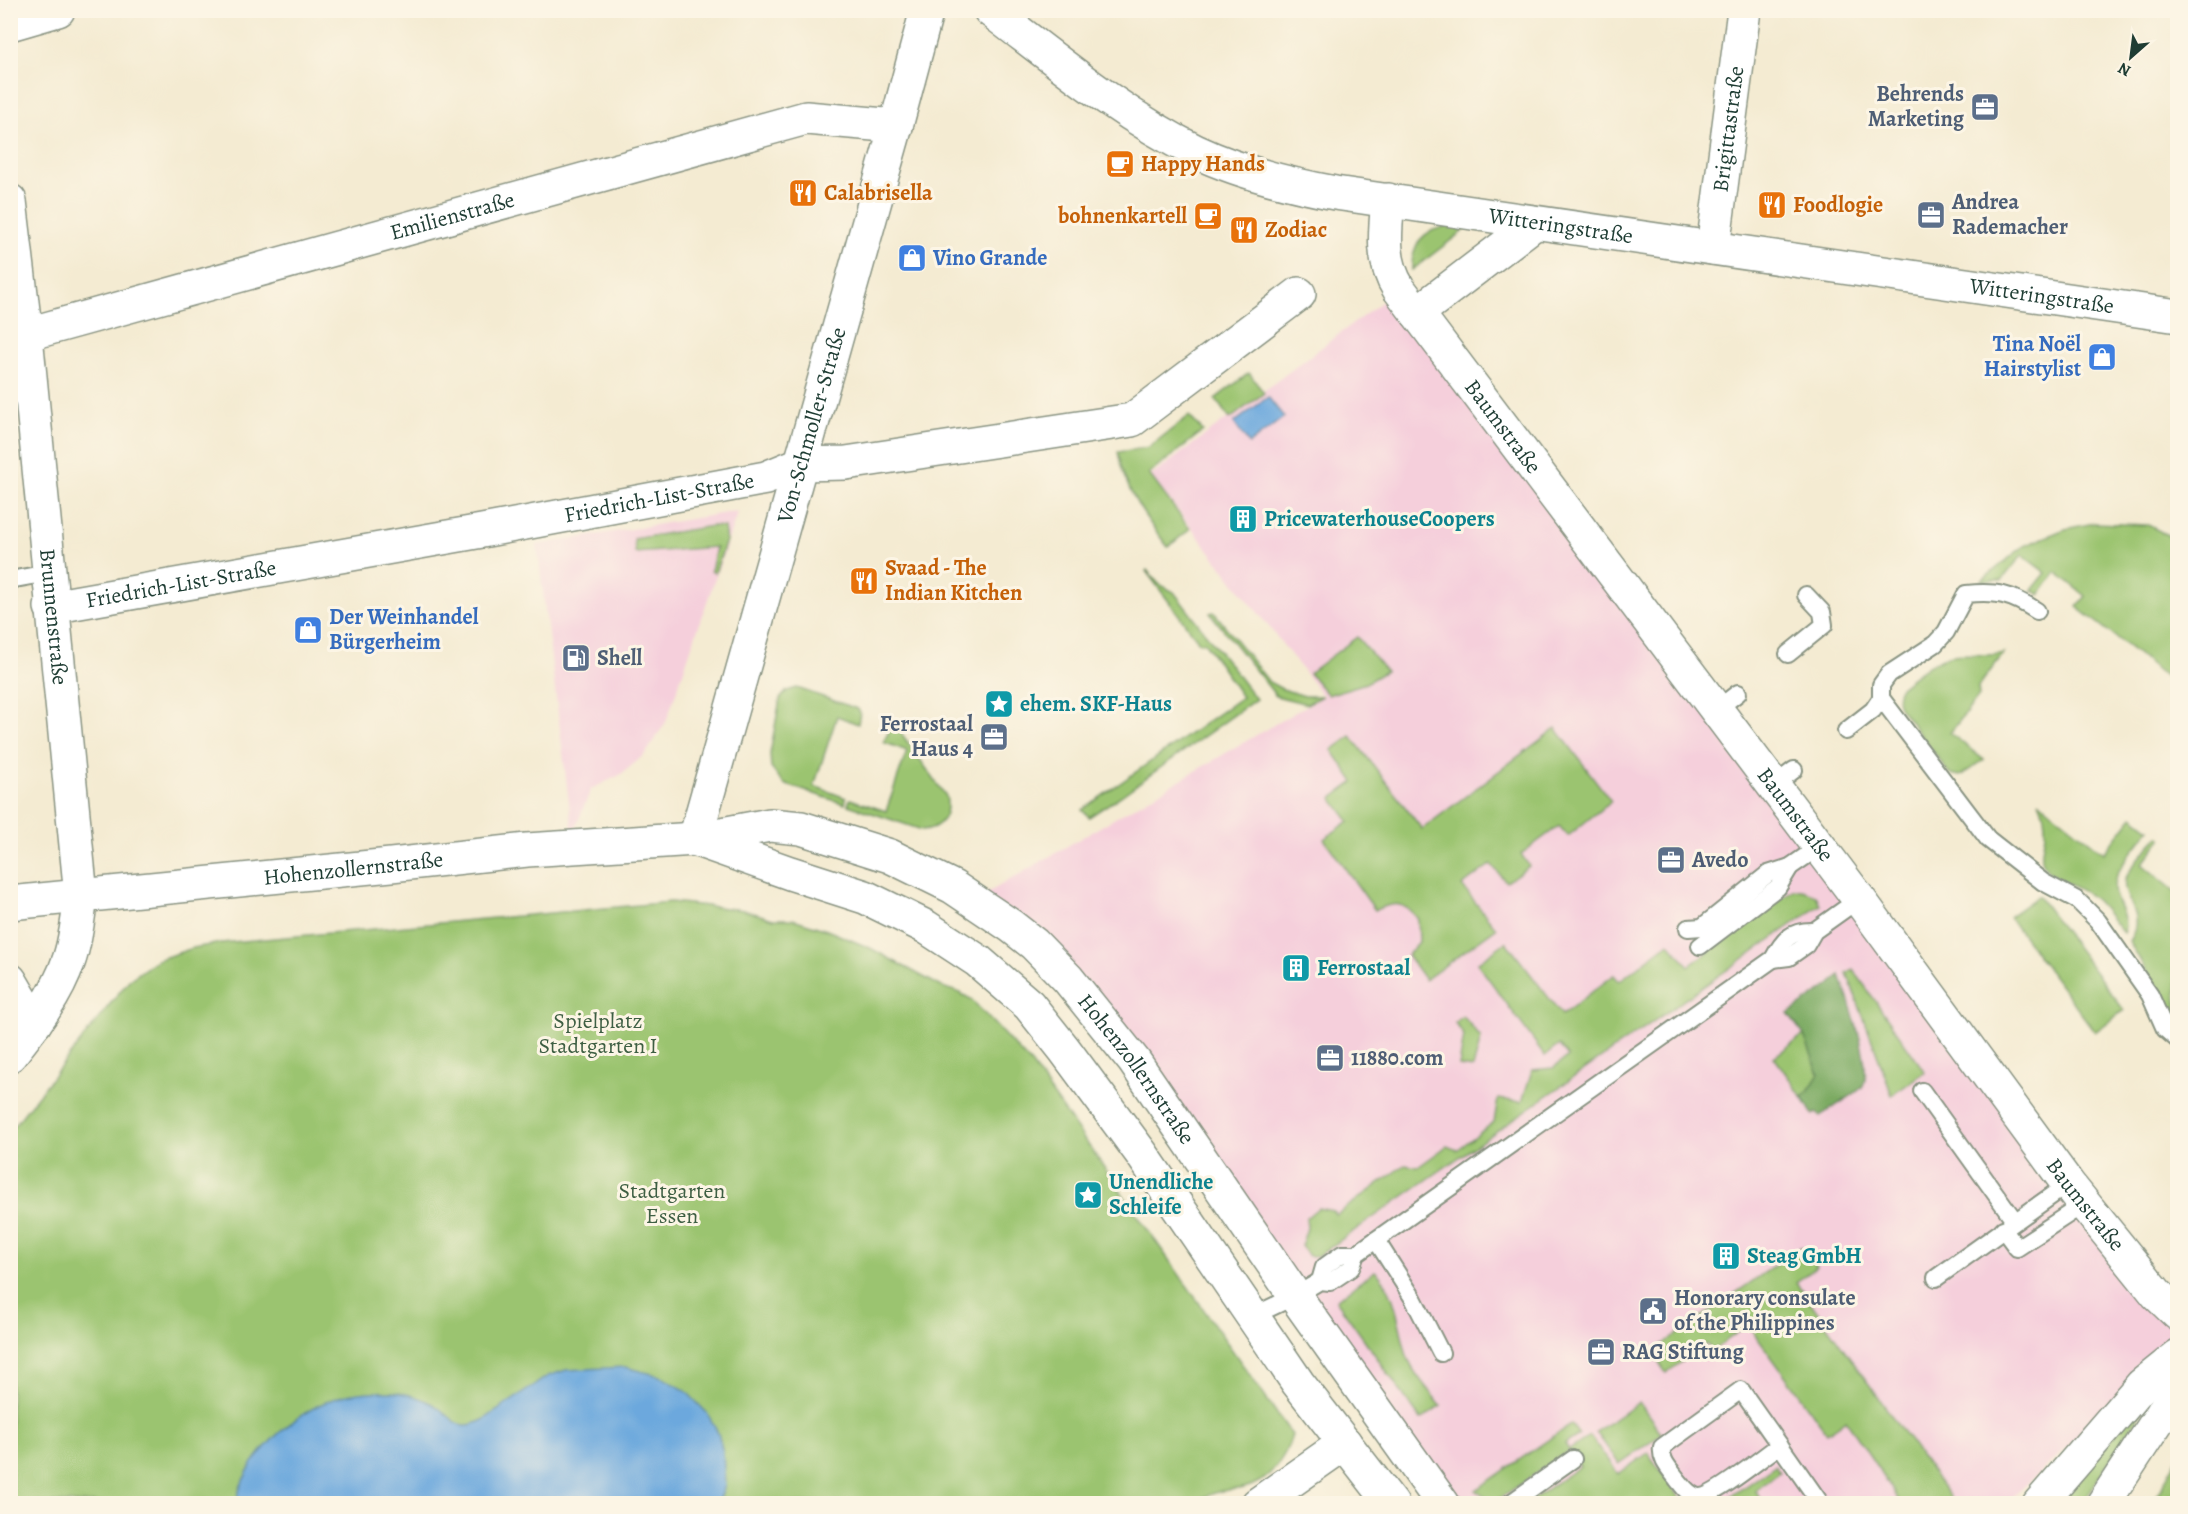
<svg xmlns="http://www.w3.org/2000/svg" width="2188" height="1514" font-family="Alegreya,serif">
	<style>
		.built { fill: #f5cfdb }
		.green { fill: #9bc470; stroke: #5d8052; stroke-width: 1.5 }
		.forest { fill: #7caa62; stroke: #4e744b; stroke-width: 1.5 }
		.water { fill: #6ca8dd; stroke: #467288; stroke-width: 1.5 }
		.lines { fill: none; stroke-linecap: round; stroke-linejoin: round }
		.service-casing { stroke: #8a9483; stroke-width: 20 }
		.minor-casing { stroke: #8a9483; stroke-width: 36 }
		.tertiary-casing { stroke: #8a9483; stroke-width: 36 }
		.secondary-casing { stroke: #8a9483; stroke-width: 36 }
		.service { stroke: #fff; stroke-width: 16 }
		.minor { stroke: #fff; stroke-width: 33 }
		.tertiary { stroke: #fff; stroke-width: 33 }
		.secondary { stroke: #fff; stroke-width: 33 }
		.labels { text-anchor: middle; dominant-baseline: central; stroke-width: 6; stroke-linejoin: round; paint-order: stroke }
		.service-label { font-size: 22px; font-weight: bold; fill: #4e5e75; stroke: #fcf5e5; text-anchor: start }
		.street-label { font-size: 22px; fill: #1f3d34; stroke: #fcf5e5 }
		.food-label { font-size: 22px; font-weight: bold; fill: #c56008; stroke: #fcf5e5; text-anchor: start }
		.shop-label { font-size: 22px; font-weight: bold; fill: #366cbe; stroke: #fcf5e5; text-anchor: start }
		.culture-label { font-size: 22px; font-weight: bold; fill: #0d838f; stroke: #fcf5e5; text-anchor: start }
		.park-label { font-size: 22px; fill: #3e5f43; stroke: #fcf5e5 }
	</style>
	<rect width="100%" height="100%" fill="#fcf5e5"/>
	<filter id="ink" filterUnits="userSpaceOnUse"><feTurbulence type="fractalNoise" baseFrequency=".0167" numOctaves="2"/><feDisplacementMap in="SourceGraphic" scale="12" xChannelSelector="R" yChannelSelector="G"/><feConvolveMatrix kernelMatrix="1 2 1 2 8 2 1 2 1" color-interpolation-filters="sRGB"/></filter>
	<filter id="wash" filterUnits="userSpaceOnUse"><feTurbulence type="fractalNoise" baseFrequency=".008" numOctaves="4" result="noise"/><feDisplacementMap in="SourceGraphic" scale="24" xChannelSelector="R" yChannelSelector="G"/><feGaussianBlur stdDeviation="1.35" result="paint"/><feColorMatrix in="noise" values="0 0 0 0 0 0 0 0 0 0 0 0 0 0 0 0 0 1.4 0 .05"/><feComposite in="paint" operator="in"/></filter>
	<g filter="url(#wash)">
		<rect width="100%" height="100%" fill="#f4ebd2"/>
		<g class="built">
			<path d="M1395,292L2177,1326V1330L2138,1376L2076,1440L2006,1503H1453L1307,1298L984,895L1323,696L1151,476Z"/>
			<path d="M738,511L666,722L646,753L630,767L620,775L591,789L573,834L537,545Z"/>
		</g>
		<g class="green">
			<path d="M1450,226L1467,228L1412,270C1411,244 1423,229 1450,226Z"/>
			<path d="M1249,373L1264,393L1230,419L1215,399Z"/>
			<path d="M1189,416L1203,431L1149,474L1190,529L1168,547C1146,519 1123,488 1118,452L1149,447Z"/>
			<path d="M2094,523L2148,525L2177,540V685L2077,607L2086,596L2056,572L2040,595L2032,590L2046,573L2022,555L2002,580L1981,581L2024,546L2065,529Z"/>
			<path d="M712,526L724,527L726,541L715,573L711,571L716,547L635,553L634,539Z"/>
			<path d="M1147,570L1159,584L1174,592L1256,699L1121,796L1089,817L1082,810L1242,697L1205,643L1199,642L1146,571Z"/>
			<path d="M1214,612L1269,682L1282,689L1305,696H1322L1307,704L1276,696L1210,613Z"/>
			<path d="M1357,637L1386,671L1366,683L1328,695L1309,673Z"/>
			<path d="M2004,653L1978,687L1979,696L1950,733L1984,760L1960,776L1950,774L1899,707C1896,699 1897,695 1900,687C1915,676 1933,659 1953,655C1970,652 1987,658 2004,653Z"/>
			<path d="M797,688L858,709L860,713L858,724L837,716L814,786L846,798L845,804L784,784L771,768L770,754L780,699L787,691Z"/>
			<path d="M894,723L946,796C950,814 942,829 922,830L848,805L850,799L886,811L907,751L883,742Z"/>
			<path d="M1556,728L1611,801L1568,836L1559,826L1521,854L1529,866L1506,882L1491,864L1462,886L1496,928L1425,980L1407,955L1419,942L1418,919C1403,901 1396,902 1375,910L1324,839L1349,821L1332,798L1354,782L1332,750L1351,736L1422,829Z"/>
			<path d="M2039,801L2104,853L2133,816L2150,829C2140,842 2112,872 2114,889C2115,905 2130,917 2123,933C2113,922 2104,907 2093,898C2079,886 2052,881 2044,865C2038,854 2046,840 2045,828C2045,818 2043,810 2039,801Z"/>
			<path d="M2159,836L2162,839L2142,864L2177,893V1020L2167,1007L2129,941C2148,914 2118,897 2126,878C2133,862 2149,848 2159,836Z"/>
			<path d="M1794,889L1802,890L1816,895L1820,905L1318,1256H1309L1301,1246L1307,1228L1306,1218L1318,1208L1333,1211L1336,1215L1405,1165L1418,1167L1447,1146L1457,1150L1494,1122L1498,1099L1522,1102L1532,1070L1553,1068L1568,1057L1559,1045L1545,1056L1477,963L1506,942L1562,1015L1614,975L1619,981L1669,943L1689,966Z"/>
			<path d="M2038,896L2124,1010L2095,1032L2009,917Z"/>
			<path d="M671,902L744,910L773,919H793L827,930L870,948L942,987L958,992L971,999L1032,1065L1292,1435C1285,1459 1269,1482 1244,1488C1236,1490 1228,1489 1221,1491C1211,1494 1199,1499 1190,1503H11L10,1131L129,980L157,960L193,948L221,943Z"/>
			<path d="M1853,969L1925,1072L1892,1095L1847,973Z"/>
			<path d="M1463,1016L1481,1038L1473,1068L1459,1066L1464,1035L1455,1023Z"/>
			<path d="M1804,1035L1819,1074L1808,1092L1802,1097L1774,1057Z"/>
			<path d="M1801,1247L1817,1267L1796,1282L1954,1503H1901L1846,1420L1827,1433L1748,1325L1712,1351L1707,1344L1666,1373L1652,1352Z"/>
			<path d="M1375,1271C1397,1289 1399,1330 1407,1356C1413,1374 1430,1391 1441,1406L1421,1420L1336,1300Z"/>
			<path d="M1639,1402L1662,1434L1619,1464L1596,1432Z"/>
			<path d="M2137,1408L2143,1409L2082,1503L2057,1504Z"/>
			<path d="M1571,1424L1579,1435L1565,1444L1569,1450L1590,1436L1618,1474L1648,1453L1684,1503H1527L1580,1466L1569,1451L1493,1503L1476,1490Z"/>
			<path d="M2177,1458V1503H2153Z"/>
			<path d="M1775,1465L1780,1472L1755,1490L1765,1503H1735L1730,1497Z"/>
		</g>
		<path class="forest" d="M1840,975C1847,996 1875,1071 1862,1087C1855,1095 1830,1109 1820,1116L1816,1113L1813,1115L1802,1097L1808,1092L1819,1074L1804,1035L1788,1014L1830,985Z"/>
		<g class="water">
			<path d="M1268,397L1284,417L1249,444L1234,423Z"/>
			<path d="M625,1367L660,1376L685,1390L707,1413L718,1433L723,1452L725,1486L718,1503H236C244,1458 291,1415 333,1399C354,1391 384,1390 406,1394C418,1397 430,1401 440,1409C457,1423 460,1431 483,1420L548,1376L566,1370Z"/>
		</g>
	</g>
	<g filter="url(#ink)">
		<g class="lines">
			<g class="service-casing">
				<g id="service">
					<path d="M15,579L48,573"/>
					<path d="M1788,654L1824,625L1822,612L1806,595"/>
					<path d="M1881,698L1988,839L2043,882L2077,900L2098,921L2150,995L2165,1029L2178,1040"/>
					<path d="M1716,710L1738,693"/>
					<path d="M1846,731L1873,710L1881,698V685L1889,674L1935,644L1946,632L1966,594C1997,591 2011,594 2037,611"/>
					<path d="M1773,786L1794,770"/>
					<path d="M1688,928L1702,927L1768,874L1790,867L1819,847"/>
					<path d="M1700,946L1778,887L1790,867"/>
					<path d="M1773,959L1789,957L1806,945L1814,931L1859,899"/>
					<path d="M1922,1091L2015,1221"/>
					<path d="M2003,1229L2017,1248L2084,1204"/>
					<path d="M1376,1240L1413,1298L1441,1353"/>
					<path d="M1936,1278L2068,1184"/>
					<path d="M1320,1281L1324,1267L1342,1254H1356"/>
					<path d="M1253,1316L1295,1296L1320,1281L1330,1282L1351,1268L1356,1254L1773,959C1783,940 1791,930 1814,931"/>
					<path d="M1780,1445C1765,1455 1712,1499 1698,1497C1688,1495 1683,1486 1677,1479C1670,1469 1660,1460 1662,1447L1741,1390L1821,1504"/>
					<path d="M1509,1504L1573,1459"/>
				</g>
			</g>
			<g class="minor-casing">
				<g id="minor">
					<path d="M10,24L58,10"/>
					<path id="s1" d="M1388,200C1385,232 1381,261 1399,289L1859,899L2068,1184L2157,1294L2178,1314"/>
					<path id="s2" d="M10,201L26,336L81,896C78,918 76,940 69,960C57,996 33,1026 10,1055"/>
					<path id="s3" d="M1713,248L1744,10"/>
					<path d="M1417,313L1535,223"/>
					<path id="s4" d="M10,339L806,118L896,126"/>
					<path id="s5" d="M51,607L482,531L766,478L800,464L846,463L1132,420L1299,294"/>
					<path d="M10,980L35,1023"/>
					<path d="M1258,1504L1345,1443"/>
				</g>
			</g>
			<g class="tertiary-casing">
				<g id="tertiary">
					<path id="s6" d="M990,10C1056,60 1120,114 1195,151C1239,172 1287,184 1335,193L2178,316"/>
					<path id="s7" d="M695,839L896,126L927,10"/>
					<path d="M2039,1504L2142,1385L2178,1356"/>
					<path d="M2103,1504L2162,1414L2178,1385"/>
				</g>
			</g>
			<g class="secondary-casing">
				<g id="secondary">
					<path d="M697,840L790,873L865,897L926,927L978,961L1029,1005L1064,1049L1141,1153L1298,1383L1392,1504"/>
					<path id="s8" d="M10,903L391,865L527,850L695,839L770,825L801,828L890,856L953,887L1011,926L1034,944L1068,979L1134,1061L1295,1296L1443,1504"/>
				</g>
			</g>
			<use href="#service" class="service"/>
			<use href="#minor" class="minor"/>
			<use href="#tertiary" class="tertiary"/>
			<use href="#secondary" class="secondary"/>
		</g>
	</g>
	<defs>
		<g id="office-square" transform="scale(1.5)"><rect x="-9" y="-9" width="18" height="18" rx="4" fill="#5c6f8a" stroke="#fcf5e5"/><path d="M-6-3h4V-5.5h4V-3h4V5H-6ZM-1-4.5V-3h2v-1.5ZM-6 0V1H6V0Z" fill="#fff"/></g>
		<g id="cafe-square" transform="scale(1.5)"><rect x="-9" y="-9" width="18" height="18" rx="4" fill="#e8710a" stroke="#fcf5e5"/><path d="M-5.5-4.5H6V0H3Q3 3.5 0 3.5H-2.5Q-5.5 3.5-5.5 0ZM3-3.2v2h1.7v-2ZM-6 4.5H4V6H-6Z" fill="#fff"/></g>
		<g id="restaurant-square" transform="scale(1.5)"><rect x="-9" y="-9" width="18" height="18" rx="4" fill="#e8710a" stroke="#fcf5e5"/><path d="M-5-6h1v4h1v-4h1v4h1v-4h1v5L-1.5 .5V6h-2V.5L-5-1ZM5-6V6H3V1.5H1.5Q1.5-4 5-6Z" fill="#fff"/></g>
		<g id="shop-square" transform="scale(1.5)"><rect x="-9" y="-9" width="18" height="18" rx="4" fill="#3f7fe0" stroke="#fcf5e5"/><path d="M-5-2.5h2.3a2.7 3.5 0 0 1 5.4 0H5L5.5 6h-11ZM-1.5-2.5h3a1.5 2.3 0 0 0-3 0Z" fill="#fff"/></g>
		<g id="building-square" transform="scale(1.5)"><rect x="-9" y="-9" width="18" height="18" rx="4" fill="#0f9aa8" stroke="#fcf5e5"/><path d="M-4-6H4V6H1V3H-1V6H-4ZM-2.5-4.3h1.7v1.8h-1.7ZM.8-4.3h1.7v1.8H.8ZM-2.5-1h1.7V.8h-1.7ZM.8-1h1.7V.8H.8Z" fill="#fff"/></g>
		<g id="fuel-square" transform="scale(1.5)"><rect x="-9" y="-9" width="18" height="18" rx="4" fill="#5c6f8a" stroke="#fcf5e5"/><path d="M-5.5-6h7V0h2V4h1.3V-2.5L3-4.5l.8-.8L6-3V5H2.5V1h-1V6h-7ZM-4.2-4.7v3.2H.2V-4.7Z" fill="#fff"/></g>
		<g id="sight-square" transform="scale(1.5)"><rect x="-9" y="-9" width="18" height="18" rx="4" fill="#0f9aa8" stroke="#fcf5e5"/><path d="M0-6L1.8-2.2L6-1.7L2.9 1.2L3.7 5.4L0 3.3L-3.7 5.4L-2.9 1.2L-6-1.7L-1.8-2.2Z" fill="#fff"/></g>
		<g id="civic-square" transform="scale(1.5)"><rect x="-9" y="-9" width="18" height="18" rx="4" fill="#5c6f8a" stroke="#fcf5e5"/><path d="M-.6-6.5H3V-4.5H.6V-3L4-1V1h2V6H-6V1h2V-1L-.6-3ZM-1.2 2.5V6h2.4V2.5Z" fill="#fff"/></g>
	</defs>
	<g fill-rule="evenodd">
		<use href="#office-square" x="1985" y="107"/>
		<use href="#cafe-square" x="1120" y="164"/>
		<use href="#restaurant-square" x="803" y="193"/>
		<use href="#restaurant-square" x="1772" y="205"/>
		<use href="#office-square" x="1931" y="215"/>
		<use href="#cafe-square" x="1208" y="216"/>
		<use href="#restaurant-square" x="1244" y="230"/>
		<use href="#shop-square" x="912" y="258"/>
		<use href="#shop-square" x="2102" y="357"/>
		<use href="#building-square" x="1243" y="519"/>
		<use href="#restaurant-square" x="864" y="581"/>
		<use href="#shop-square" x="308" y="630"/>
		<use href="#fuel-square" x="576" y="658"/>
		<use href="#sight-square" x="999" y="704"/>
		<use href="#office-square" x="994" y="737"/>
		<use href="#office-square" x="1671" y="860"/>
		<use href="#building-square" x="1296" y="968"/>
		<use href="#office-square" x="1330" y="1058"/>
		<use href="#sight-square" x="1088" y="1195"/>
		<use href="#building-square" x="1726" y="1256"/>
		<use href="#civic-square" x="1653" y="1311"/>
		<use href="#office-square" x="1601" y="1352"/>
	</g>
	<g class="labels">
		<g class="service-label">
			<text x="1964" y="94" text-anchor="end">Behrends<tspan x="1964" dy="25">Marketing</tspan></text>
			<text x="1952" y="202">Andrea<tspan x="1952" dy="25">Rademacher</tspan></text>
			<text x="597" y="658">Shell</text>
			<text x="973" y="724" text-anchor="end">Ferrostaal<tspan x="973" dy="25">Haus 4</tspan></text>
			<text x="1692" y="860">Avedo</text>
			<text x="1351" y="1058">11880.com</text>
			<text x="1674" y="1298">Honorary consulate<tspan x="1674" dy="25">of the Philippines</tspan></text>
			<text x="1622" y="1352">RAG Stiftung</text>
		</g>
		<g class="street-label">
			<text stroke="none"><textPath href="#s3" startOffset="120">Brigittastraße</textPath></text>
			<text stroke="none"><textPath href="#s4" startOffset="459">Emilienstraße</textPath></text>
			<text stroke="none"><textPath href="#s6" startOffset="624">Witteringstraße</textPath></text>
			<text stroke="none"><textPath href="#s6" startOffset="1110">Witteringstraße</textPath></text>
			<text stroke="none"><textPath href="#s7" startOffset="430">Von-Schmoller-Straße</textPath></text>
			<text stroke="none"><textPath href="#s1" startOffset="264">Baumstraße</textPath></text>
			<text stroke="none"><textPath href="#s5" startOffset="618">Friedrich-List-Straße</textPath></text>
			<text stroke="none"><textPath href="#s5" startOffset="132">Friedrich-List-Straße</textPath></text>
			<text stroke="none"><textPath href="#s2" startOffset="418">Brunnenstraße</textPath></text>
			<text stroke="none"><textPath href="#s1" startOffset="750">Baumstraße</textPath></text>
			<text stroke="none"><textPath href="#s8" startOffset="345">Hohenzollernstraße</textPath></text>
			<text stroke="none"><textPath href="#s8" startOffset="1220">Hohenzollernstraße</textPath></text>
			<text stroke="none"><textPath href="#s1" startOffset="1236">Baumstraße</textPath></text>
		</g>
		<g class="food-label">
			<text x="1141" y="164">Happy Hands</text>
			<text x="824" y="193">Calabrisella</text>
			<text x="1793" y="205">Foodlogie</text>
			<text x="1187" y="216" text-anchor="end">bohnenkartell</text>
			<text x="1265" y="230">Zodiac</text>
			<text x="885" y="568">Svaad - The<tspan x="885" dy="25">Indian Kitchen</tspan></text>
		</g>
		<g class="shop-label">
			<text x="933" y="258">Vino Grande</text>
			<text x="2081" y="344" text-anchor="end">Tina Noël<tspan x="2081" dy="25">Hairstylist</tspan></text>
			<text x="329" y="617">Der Weinhandel<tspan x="329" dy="25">Bürgerheim</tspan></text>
		</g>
		<g class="culture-label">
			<text x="1264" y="519">PricewaterhouseCoopers</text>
			<text x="1020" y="704">ehem. SKF-Haus</text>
			<text x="1317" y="968">Ferrostaal</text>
			<text x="1109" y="1182">Unendliche<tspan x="1109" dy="25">Schleife</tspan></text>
			<text x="1747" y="1256">Steag GmbH</text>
		</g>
		<g class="park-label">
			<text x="598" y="1021">Spielplatz<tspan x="598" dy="25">Stadtgarten I</tspan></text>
			<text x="672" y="1191">Stadtgarten<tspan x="672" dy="25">Essen</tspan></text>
		</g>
	</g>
	<rect width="2188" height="1514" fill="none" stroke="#fcf5e5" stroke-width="36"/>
	<g transform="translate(2131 57) rotate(208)" stroke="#fcf5e5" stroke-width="4.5" paint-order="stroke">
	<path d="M0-4.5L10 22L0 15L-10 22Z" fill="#1f3d34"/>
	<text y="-9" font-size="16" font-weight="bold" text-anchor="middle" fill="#1f3d34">N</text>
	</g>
</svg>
